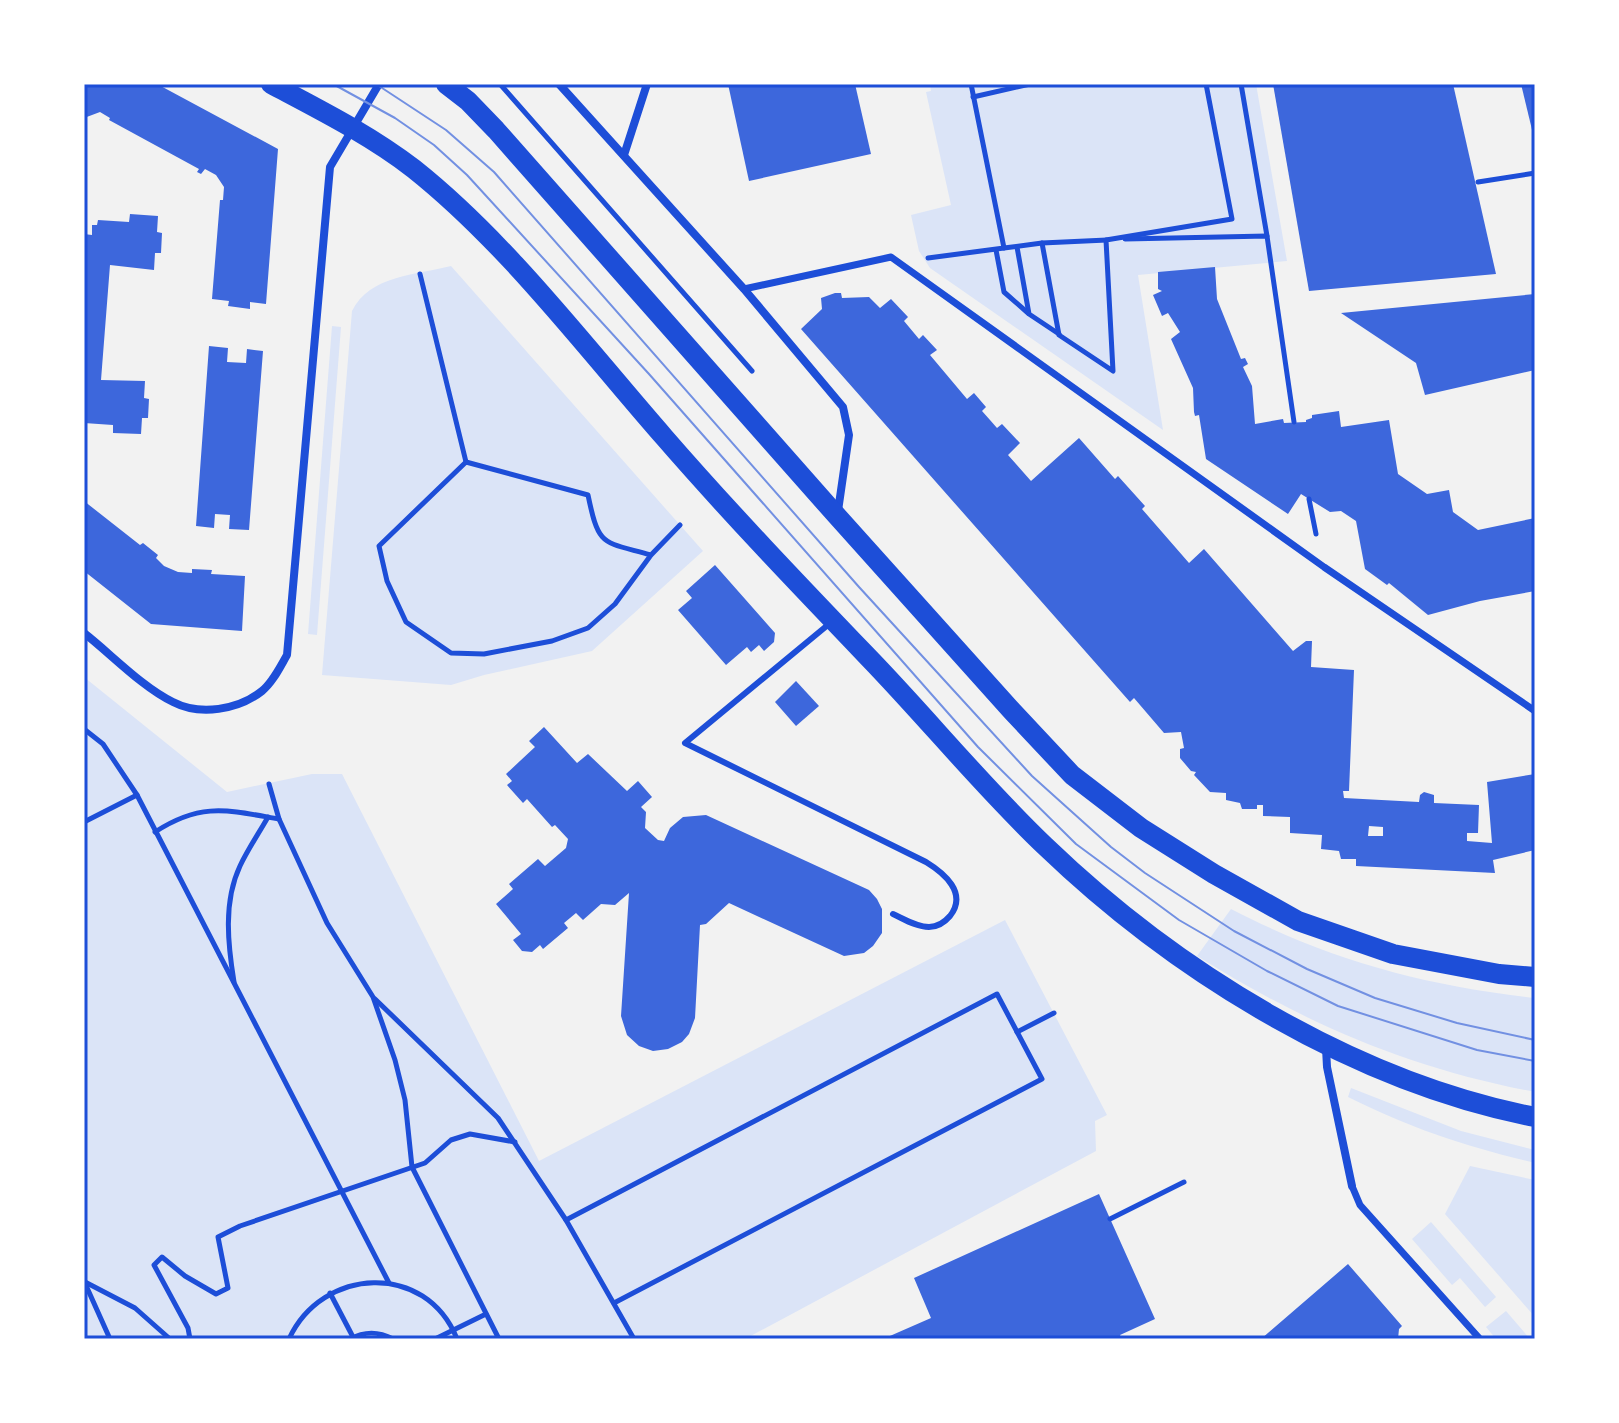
<svg xmlns="http://www.w3.org/2000/svg" width="1619" height="1423" font-family="Karla,sans-serif">
	<style>
		.green { fill: #dbe4f7 }
		.building { fill: #3d67dc; fill-rule: evenodd }
		.lines { fill: none; stroke-linecap: round; stroke-linejoin: round }
		.path { stroke: #1d4ed8; stroke-width: 5 }
		.service { stroke: #1d4ed8; stroke-width: 6 }
		.pedestrian { stroke: #1d4ed8; stroke-width: 7 }
		.minor { stroke: #1d4ed8; stroke-width: 8 }
		.primary { stroke: #1d4ed8; stroke-width: 20 }
		.tram { stroke: #7290e2; stroke-width: 2 }
		.neatline { fill: none; stroke: #1d4ed8; stroke-width: 3 }
	</style>
	<rect width="100%" height="100%" fill="#f2f2f2"/>
	<g class="green">
		<path d="M930,84H1256L1287,261L1138,275L1163,430L930,268L919,251L911,215L951,205L926,92L931,91Z"/>
		<path d="M451,266L703,551L592,651L484,675L451,685L322,675L352,311C370,275 416,275 451,266Z"/>
		<path d="M332,326L341,327L317,635L308,634Z"/>
		<path d="M84,677L227,792L312,774H342L539,1161L1005,920L1107,1115L1095,1121L1096,1151L745,1339H84Z"/>
		<path d="M1231,909C1332,961 1423,985 1535,998V1092C1408,1068 1306,1024 1197,956Z"/>
		<path d="M1351,1088L1461,1131L1535,1150V1163C1465,1146 1412,1129 1348,1097Z"/>
		<path d="M1470,1166L1535,1180V1317L1445,1214Z"/>
		<path d="M1431,1222L1496,1297L1485,1307L1460,1278L1452,1285L1412,1239Z"/>
		<path d="M1506,1311L1530,1339H1496L1486,1327Z"/>
	</g>
	<g class="building">
		<path d="M84,84H157L278,149L266,304L250,302V309L228,306L229,301L212,299L220,200H223L224,187L216,175L205,169L201,174L197,172L199,169L109,120L110,118L100,112L84,118Z"/>
		<path d="M728,84H855L871,154L749,181Z"/>
		<path d="M1273,84H1453L1496,274L1309,291Z"/>
		<path d="M1521,84H1535V138H1534Z"/>
		<path d="M130,214L158,216L157,232L162,233L161,253H155L154,270L110,265L101,380L145,381L144,398L149,399L148,418H142L141,434L113,433V425L84,423V234L92,235V225H97L98,220L129,222Z"/>
		<path d="M1215,267L1217,299L1241,359L1245,358L1248,364L1243,367L1252,386L1255,424L1283,419L1284,423L1306,422V420L1312,418V415L1339,411L1341,427L1389,420L1398,474L1427,494L1449,490L1453,512L1478,530L1535,518V591L1480,601L1428,615L1389,583L1387,585L1365,569L1356,521L1341,511L1330,512L1301,494L1288,514L1206,459L1199,415L1195,416L1194,412L1193,388L1171,339L1180,332L1168,313L1162,316L1153,295L1162,291L1158,289V272Z"/>
		<path d="M835,293H841L842,298L869,297L880,308L891,299L908,317L904,321L919,339L923,335L937,350L930,355L967,399L974,393L986,407L982,411L990,420L997,428L1002,424L1020,443L1008,455L1031,481L1079,438L1115,479L1118,476L1145,506L1142,509L1189,563L1204,549L1293,651L1306,641H1312L1311,667L1354,670L1349,791H1343L1344,798L1419,802L1420,795L1424,792L1434,795V803L1479,805L1478,833H1467V841L1492,843L1487,782L1535,774V850L1493,860L1495,873L1356,866V859H1341L1339,851L1321,849L1322,835L1290,833V817L1263,816V805H1257V809H1242L1240,803L1226,800V793L1210,792L1194,775L1196,772L1191,771L1180,758V749L1184,748L1181,732L1164,733L1134,698L1130,702L801,329L822,309L821,298ZM1369,826L1383,827V836H1368Z"/>
		<path d="M1535,294V370L1425,395L1416,363L1341,313Z"/>
		<path d="M209,346L228,348L227,362L246,363L247,349L263,351L249,530L229,529L230,515L215,514L214,528L196,526Z"/>
		<path d="M84,501L140,545L143,543L158,555L156,558L164,566L178,572L192,573V569L212,570L211,574L245,576L242,631L151,624L84,571Z"/>
		<path d="M715,565L775,633L774,642L764,651L759,645L751,652L747,647L726,665L678,610L692,598L686,591Z"/>
		<path d="M796,681L819,706L796,726L775,702Z"/>
		<path d="M544,727L577,763L588,754L627,791L638,781L652,797L641,807L646,812L645,828L658,840L664,841L670,828L683,817L706,815L869,890L877,899L882,909V933L873,946L864,953L844,956L729,903L706,924L700,925L695,1018L689,1034L682,1042L668,1049L653,1051L639,1046L627,1035L621,1016L629,893L615,905L601,904L583,920L576,913L564,923L568,928L543,949L540,945L532,952L522,951L513,940L521,934L496,904L513,889L509,884L538,859L545,866L566,848L568,839L555,825L552,827L527,799L523,803L507,785L512,781L506,774L535,747L529,741Z"/>
		<path d="M1099,1194L1155,1319L1120,1335L1122,1339H883L931,1318L914,1278Z"/>
		<path d="M1348,1264L1402,1326L1399,1329L1398,1339H1261Z"/>
	</g>
	<g class="lines">
		<g class="path">
			<path d="M500,84L752,371"/>
			<path d="M1241,84L1267,236"/>
			<path d="M973,97L1030,84"/>
			<path d="M1478,182L1535,173"/>
			<path d="M1125,239L1267,236L1294,422"/>
			<path d="M1042,243L1059,335L1113,371L1106,240L1232,219L1206,84"/>
			<path d="M1017,247L1029,314L1059,334"/>
			<path d="M1004,248L1042,243L1107,240"/>
			<path d="M996,250L1004,292L1028,313"/>
			<path d="M928,258L1004,248L971,84"/>
			<path d="M420,274L466,462"/>
			<path d="M1309,499L1316,534"/>
			<path d="M651,555C602,541 599,548 588,495L466,462L379,546L387,581L406,622L451,653L484,654L552,641L588,628L615,604L651,555L680,525"/>
			<path d="M84,729L103,744L137,795L389,1283"/>
			<path d="M269,784L279,819"/>
			<path d="M84,822L137,795"/>
			<path d="M155,832C201,802 227,810 279,819L327,923L373,997L395,1060L405,1100L412,1167L499,1339"/>
			<path d="M234,982C228,945 223,902 240,866C248,849 259,833 268,817"/>
			<path d="M375,999L498,1118L566,1220L634,1339"/>
			<path d="M1017,1032L1054,1013"/>
			<path d="M1110,1219L1184,1182"/>
			<path d="M566,1220L997,994L1042,1079L614,1303"/>
			<path d="M84,1281L110,1339"/>
			<path d="M85,1282L135,1308L170,1339"/>
			<path d="M330,1293L353,1337"/>
			<path d="M190,1339L188,1328L154,1265L162,1257L185,1276L216,1294L228,1288L218,1237L240,1226L425,1163L451,1140L470,1134L515,1142"/>
			<path d="M289,1339C322,1267 426,1261 457,1339"/>
			<path d="M350,1339C365,1331 378,1331 393,1339"/>
			<path d="M435,1339L486,1314"/>
		</g>
		<path class="service" d="M829,624L685,743L926,862C944,873 968,893 950,916C944,923 938,927 929,927C916,927 904,919 893,914"/>
		<g class="pedestrian">
			<path d="M744,289L891,257L1324,567L1535,711"/>
			<path d="M1352,1186L1360,1205L1480,1339"/>
		</g>
		<g class="minor">
			<path d="M559,84L744,289L843,407L849,435L838,511"/>
			<path d="M624,155L647,84"/>
			<path d="M84,633C111,654 142,687 173,702C200,716 238,710 262,691C273,682 280,667 287,655L330,167L379,84"/>
			<path d="M1326,1048L1327,1067L1352,1186"/>
		</g>
		<g class="primary">
			<path d="M271,84C320,110 370,135 414,169C507,243 586,348 664,437C730,513 799,585 868,657C928,719 982,786 1045,846C1176,972 1355,1082 1535,1117"/>
			<path d="M446,84L468,101L496,130L837,516L1012,711L1072,775L1141,828L1214,874L1298,921L1393,954L1499,974L1535,977"/>
		</g>
		<g class="tram">
			<path d="M333,84L395,118L434,145L467,175L649,374L978,747L1076,844L1179,920L1267,971L1338,1006L1477,1050L1535,1061"/>
			<path d="M376,84L446,130L494,172L859,587L1032,776L1111,847L1145,873L1234,931L1307,969L1375,998L1457,1023L1535,1040"/>
		</g>
	</g>
	<rect width="1619" height="1423" fill="none" stroke="#ffffff" stroke-width="172"/>
	<rect x="86" y="86" width="1447" height="1251" class="neatline"/>
</svg>
